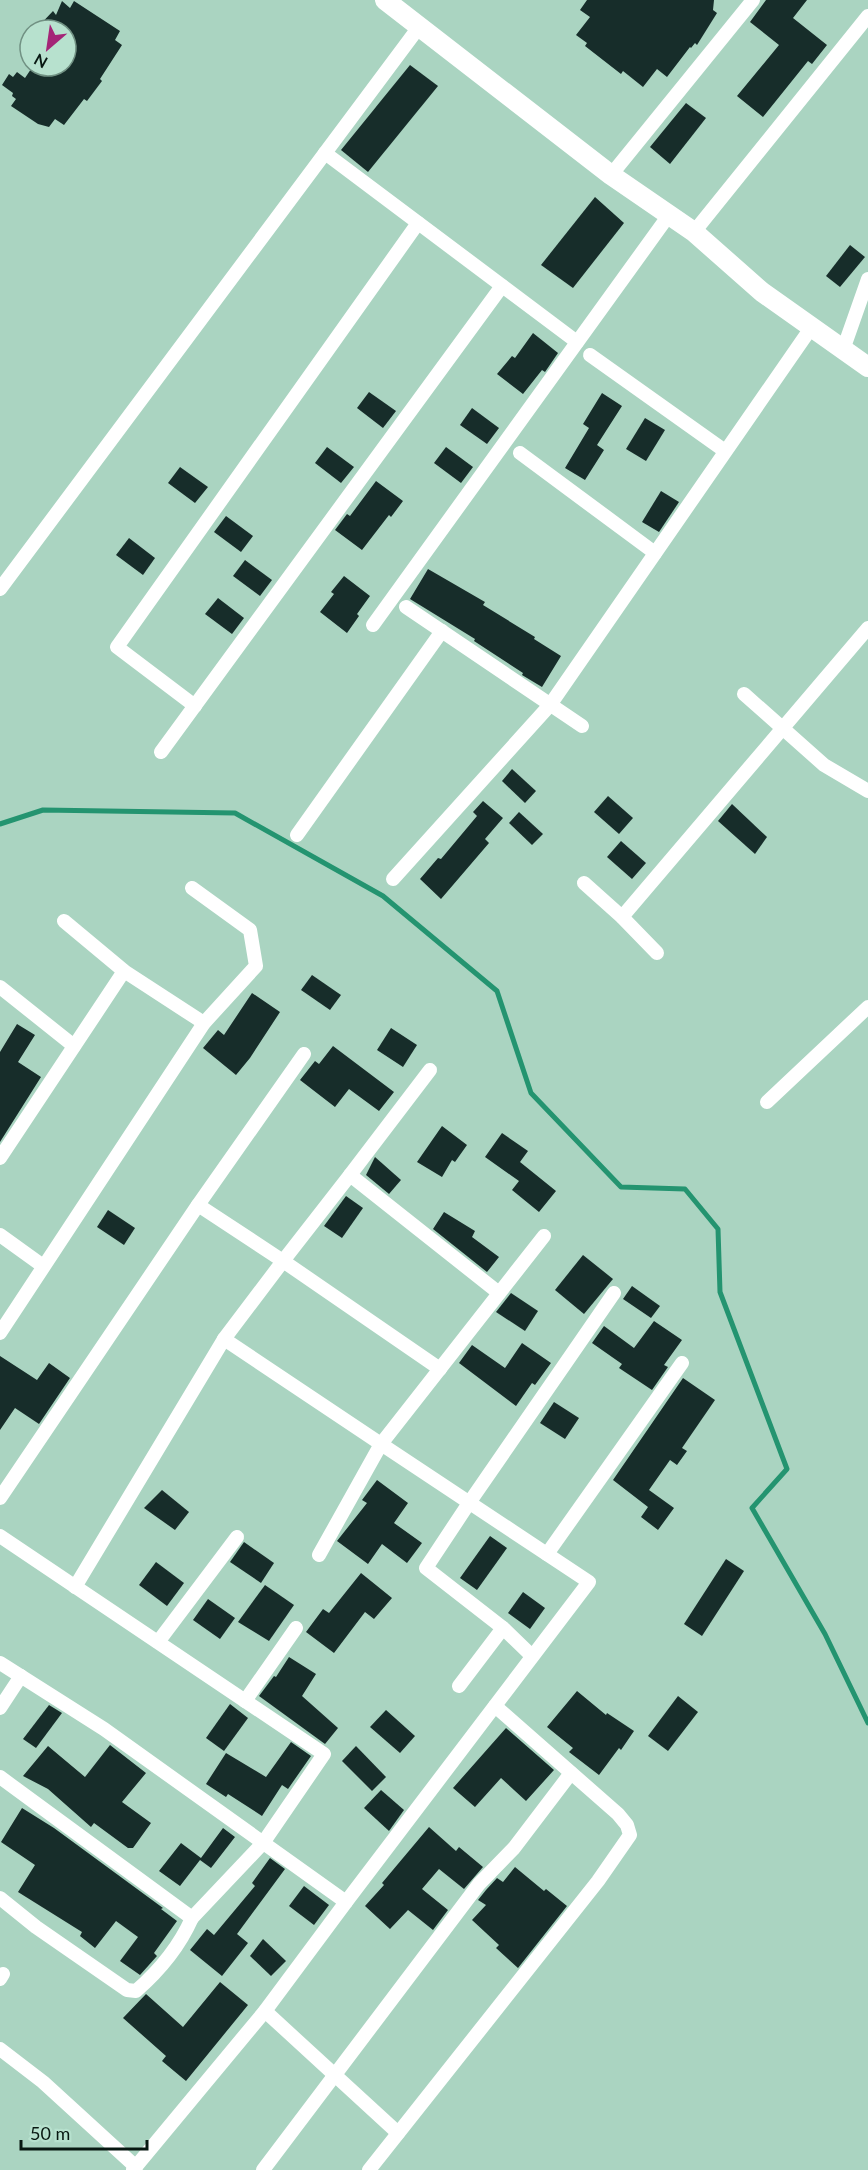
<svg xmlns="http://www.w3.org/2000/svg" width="868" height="2170" font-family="Lato,sans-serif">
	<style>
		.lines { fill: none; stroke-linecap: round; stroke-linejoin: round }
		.stream { stroke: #249470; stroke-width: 5 }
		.building { fill: #172d2a }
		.street { stroke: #fff; stroke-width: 14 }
		.secondary { stroke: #fff; stroke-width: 20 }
	</style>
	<rect width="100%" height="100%" fill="#aad4c1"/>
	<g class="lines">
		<path class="stream" d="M0,824L43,810L235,813L383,896L497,991L531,1093L621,1187L685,1189L718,1229L720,1292L787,1469L752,1508L825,1634L868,1723"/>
	</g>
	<g class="building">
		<path d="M587,0H714L713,10L717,13L697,45L695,43L691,48L690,47L667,77L657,69L643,87L623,71L621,74L585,46L587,43L576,35L590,17L580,10Z"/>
		<path d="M766,0H807L793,18L827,45L812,64L808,61L763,117L737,96L779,45L750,22Z"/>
		<path d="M62,1L70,8L74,1L120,31L115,40L122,45L100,79L102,81L87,101L84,99L64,125L55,119L49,127L38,124L11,106L16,99L12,96L13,93L2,85L9,74L13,77L17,72L25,78L33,66H66V30H35L53,11L56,15Z"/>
		<path d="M410,65L438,86L368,172L341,150Z"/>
		<path d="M686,103L706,118L670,164L650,147Z"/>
		<path d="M595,197L624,223L573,288L541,265Z"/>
		<path d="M850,245L865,257L840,287L826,276Z"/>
		<path d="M533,333L558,353L545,372L542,370L523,394L497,374L512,356L515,358Z"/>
		<path d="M369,392L396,411L383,428L357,408Z"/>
		<path d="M602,393L622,406L597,445L604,450L585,480L565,468L589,428L583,424Z"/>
		<path d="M472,408L499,428L487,444L460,425Z"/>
		<path d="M645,418L665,430L646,461L626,449Z"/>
		<path d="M327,447L354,467L341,483L315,463Z"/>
		<path d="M446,447L473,467L461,483L434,463Z"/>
		<path d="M180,467L208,487L195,503L168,483Z"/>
		<path d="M376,481L403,501L391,517L389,515L362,550L335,530L347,514L350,516Z"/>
		<path d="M661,491L679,502L659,532L642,522Z"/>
		<path d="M226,516L253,536L241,552L214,532Z"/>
		<path d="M129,538L155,558L143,575L116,555Z"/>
		<path d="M245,560L272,580L260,596L233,576Z"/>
		<path d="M428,569L485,602L483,605L535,637L534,639L561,656L542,687L522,675L523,673L474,641L475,639L410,599Z"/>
		<path d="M344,576L370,596L357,614L359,616L347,633L320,612L334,594L331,592Z"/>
		<path d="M218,598L244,618L232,634L205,614Z"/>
		<path d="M512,769L536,791L525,803L502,781Z"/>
		<path d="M608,796L633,818L619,834L594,812Z"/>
		<path d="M483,801L503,818L485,839L489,843L441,899L420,879L438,858L441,859L477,816L473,812Z"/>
		<path d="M732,804L767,837L755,854L718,821Z"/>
		<path d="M519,812L543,834L532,845L509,823Z"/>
		<path d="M621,841L646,863L632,879L607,857Z"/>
		<path d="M312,975L341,995L330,1010L301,990Z"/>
		<path d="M252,993L280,1012L250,1058L236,1075L203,1048L218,1030L224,1035Z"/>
		<path d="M17,1024L35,1035L18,1062L41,1077L0,1142V1052Z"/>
		<path d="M391,1028L417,1045L403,1067L377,1050Z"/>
		<path d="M333,1046L394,1092L379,1111L349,1089L335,1107L300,1080L315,1061L319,1064Z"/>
		<path d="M442,1126L467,1145L455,1162L452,1160L442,1177L417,1162Z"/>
		<path d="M502,1133L528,1151L520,1162L556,1191L539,1212L512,1190L519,1181L485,1157Z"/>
		<path d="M375,1157L401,1180L389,1194L366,1175Z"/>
		<path d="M346,1196L363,1208L342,1238L324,1226Z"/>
		<path d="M108,1210L135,1228L124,1245L97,1227Z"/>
		<path d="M444,1212L475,1231L472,1237L499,1257L487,1272L433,1229Z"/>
		<path d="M583,1255L613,1279L584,1314L555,1290Z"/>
		<path d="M632,1286L660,1306L651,1318L623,1299Z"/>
		<path d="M511,1293L538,1311L525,1331L496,1312Z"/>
		<path d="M654,1321L682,1340L664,1365L668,1367L652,1390L619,1368L622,1364L592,1343L604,1326L634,1348Z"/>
		<path d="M522,1343L551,1363L535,1385L532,1383L516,1406L459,1363L472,1345L505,1368Z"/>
		<path d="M0,1356L37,1380L49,1363L70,1378L39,1424L15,1408L0,1430Z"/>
		<path d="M683,1378L715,1400L682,1448L687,1451L677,1465L670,1460L649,1490L674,1508L658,1530L641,1517L648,1507L613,1480Z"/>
		<path d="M554,1402L579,1418L565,1439L540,1423Z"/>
		<path d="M377,1480L408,1503L394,1523L422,1543L407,1563L382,1544L368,1564L337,1541L367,1503L362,1500Z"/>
		<path d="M162,1490L189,1512L175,1530L144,1508Z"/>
		<path d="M490,1536L507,1548L477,1590L460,1578Z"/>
		<path d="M244,1542L274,1563L261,1583L230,1562Z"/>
		<path d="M726,1559L744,1571L702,1636L684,1624Z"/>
		<path d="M156,1562L184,1583L167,1606L139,1585Z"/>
		<path d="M361,1573L392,1598L374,1619L365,1612L334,1653L306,1632L323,1609L329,1613Z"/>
		<path d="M265,1585L294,1605L269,1641L238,1622Z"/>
		<path d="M523,1592L545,1608L530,1629L508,1613Z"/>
		<path d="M208,1599L235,1618L220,1639L193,1620Z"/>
		<path d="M289,1657L316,1674L302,1696L338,1728L325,1744L259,1696L274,1676L276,1677Z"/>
		<path d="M577,1691L606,1715L607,1713L634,1731L621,1750L619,1748L599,1775L569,1752L573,1748L547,1727Z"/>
		<path d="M678,1696L698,1712L668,1751L648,1736Z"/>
		<path d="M230,1704L248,1718L224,1751L206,1738Z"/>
		<path d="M49,1705L62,1713L36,1748L23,1739Z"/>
		<path d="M386,1710L415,1736L400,1753L370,1727Z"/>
		<path d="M506,1728L554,1770L526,1801L501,1778L475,1807L453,1788Z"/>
		<path d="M291,1742L311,1756L288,1789L282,1785L262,1816L228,1794L226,1797L206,1784L226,1753L266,1777Z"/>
		<path d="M110,1745L146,1773L122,1802L151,1823L133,1848H128L94,1823L91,1827L48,1789L23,1776L48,1746L85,1777Z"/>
		<path d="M356,1746L386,1777L372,1791L342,1761Z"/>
		<path d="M381,1790L404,1810L389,1831L364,1808Z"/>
		<path d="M22,1808L54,1828L163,1908L161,1909L177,1921L154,1953L157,1956L140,1975L120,1961L138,1937L116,1921L95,1948L80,1936L82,1932L18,1892L35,1865L1,1842Z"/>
		<path d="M429,1827L456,1851L459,1847L483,1867L464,1889L439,1869L422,1889L448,1910L433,1930L408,1910L390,1929L365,1906L384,1885L382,1883Z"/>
		<path d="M223,1828L235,1837L211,1868L200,1860L180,1886L159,1871L181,1843L201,1858Z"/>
		<path d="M270,1858L285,1869L237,1934L248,1943L222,1976L190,1950L207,1929L214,1935L255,1886L252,1883Z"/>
		<path d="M515,1867L544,1891L546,1889L567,1906L518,1968L496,1948L499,1945L472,1920L486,1905L478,1900L486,1890L497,1878L503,1882Z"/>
		<path d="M304,1886L329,1905L314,1925L289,1906Z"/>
		<path d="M263,1939L286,1961L271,1976L250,1956Z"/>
		<path d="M220,1982L248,2005L186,2081L162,2061L166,2056L123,2018L146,1994L183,2027Z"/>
	</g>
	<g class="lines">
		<g class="street">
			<path d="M325,153L577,342"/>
			<path d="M611,175L753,0"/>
			<path d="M694,232L868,16"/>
			<path d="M843,350L868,279"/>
			<path d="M590,355L725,451"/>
			<path d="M520,453L655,553"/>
			<path d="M0,589L419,27"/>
			<path d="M406,607L582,726"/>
			<path d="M373,625L669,215"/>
			<path d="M744,694L824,765L868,791"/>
			<path d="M195,706L117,647L418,223"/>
			<path d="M161,752L502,286"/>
			<path d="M297,835L442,631"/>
			<path d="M393,879L550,705L811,328"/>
			<path d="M584,883L622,917L657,953"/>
			<path d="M622,917L868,628"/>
			<path d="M64,921L124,971L204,1023"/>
			<path d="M0,987L74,1046"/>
			<path d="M767,1102L868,1007"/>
			<path d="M0,1158L124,971"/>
			<path d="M350,1175L430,1070"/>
			<path d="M198,1205L304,1054"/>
			<path d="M0,1235L43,1266"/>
			<path d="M0,1333L204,1023L256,966L250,930L192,888"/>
			<path d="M224,1339L381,1444L319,1555"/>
			<path d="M0,1498L198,1205L283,1261L350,1175L499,1293"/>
			<path d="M0,1536L324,1754L263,1843L192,1918C180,1945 159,1971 136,1991L127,1990L36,1927L0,1898"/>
			<path d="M547,1554L682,1363"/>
			<path d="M75,1587L224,1339L283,1261L440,1369"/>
			<path d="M158,1642L237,1537"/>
			<path d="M532,1656L503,1628L426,1568L469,1503L614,1293"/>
			<path d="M0,1663L104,1729L346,1902L265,2011L133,2170"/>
			<path d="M459,1686L503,1628"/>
			<path d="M245,1701L296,1628"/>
			<path d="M0,1708L21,1676"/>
			<path d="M0,1777L192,1918"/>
			<path d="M346,1902L589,1582L381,1444L544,1236"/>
			<path d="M0,1979L3,1974"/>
			<path d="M265,2011L398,2133"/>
			<path d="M0,2049L43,2082L136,2167"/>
			<path d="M263,2170L479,1884L514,1848L571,1773"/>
			<path d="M369,2170L598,1881L630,1835L627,1825L618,1814L495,1706"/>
		</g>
		<path class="secondary" d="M385,0L611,175L694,232L762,292L868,367"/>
	</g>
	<g transform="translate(48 48) rotate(209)"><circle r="28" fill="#b7e1ce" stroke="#719183" stroke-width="1.5"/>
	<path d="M0-4.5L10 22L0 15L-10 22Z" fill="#a42577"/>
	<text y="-9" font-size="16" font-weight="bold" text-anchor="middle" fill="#081812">N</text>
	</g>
	<path d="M21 2140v9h126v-9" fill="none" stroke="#081812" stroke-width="3"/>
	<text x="30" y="2140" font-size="18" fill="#081812" stroke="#b7e1ce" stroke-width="4.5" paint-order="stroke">50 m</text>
</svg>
